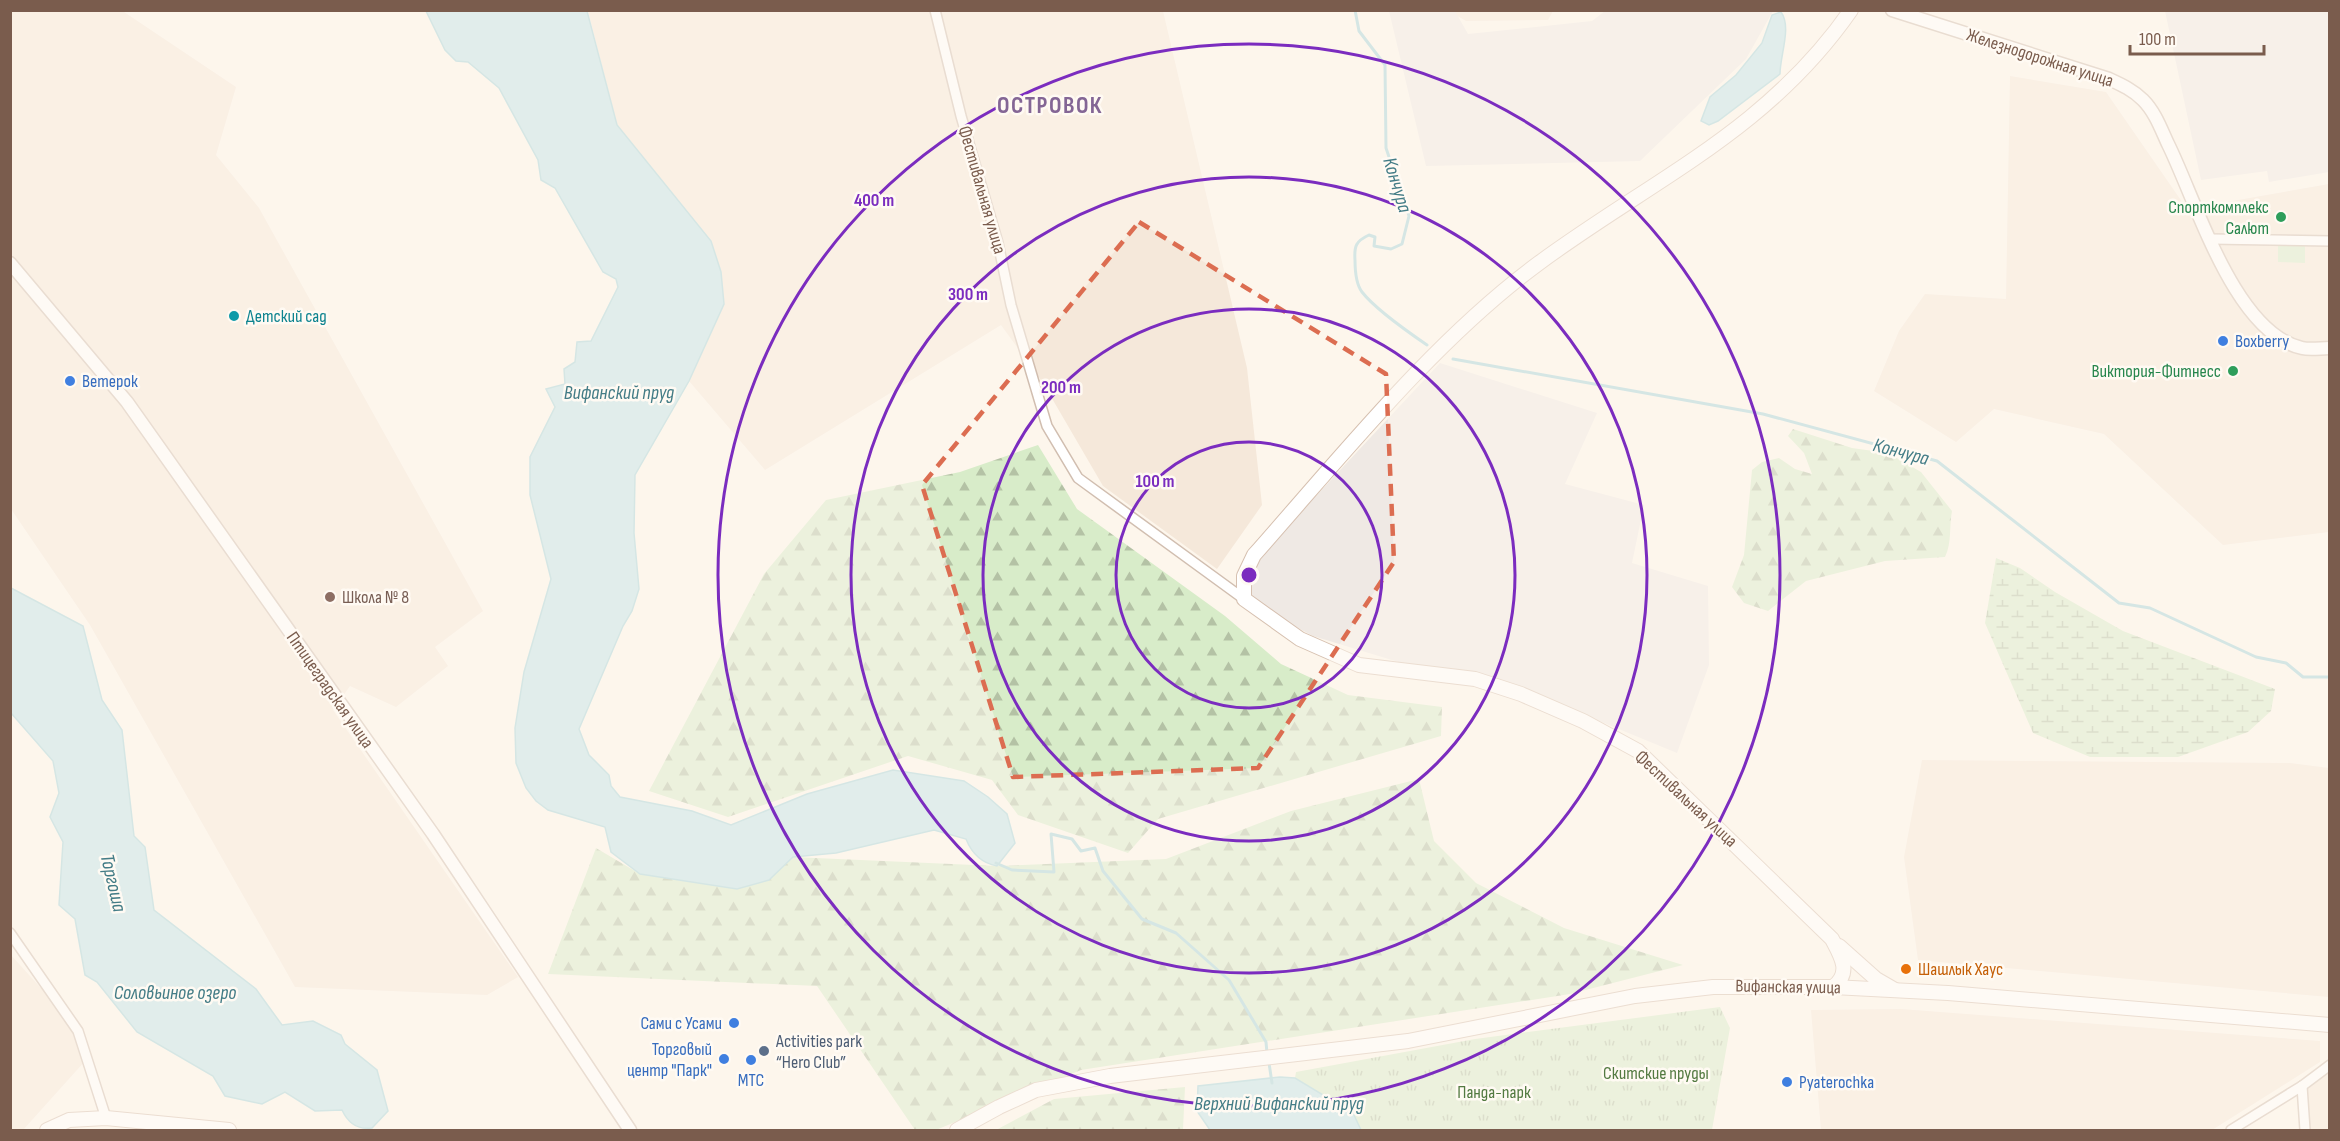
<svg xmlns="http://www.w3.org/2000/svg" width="2340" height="1141" font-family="'Sofia Sans Condensed',sans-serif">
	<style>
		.residential { fill: #f5e8da }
		.industrial { fill: #efe9e4 }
		.forest { fill: url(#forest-firs) }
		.wetland { fill: url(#wetland-marsh) }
		.park { fill: url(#park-tufts) }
		.pitch { fill: #d8ecc9 }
		.water { fill: #bfe3e8; stroke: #a5d3da; stroke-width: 1.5 }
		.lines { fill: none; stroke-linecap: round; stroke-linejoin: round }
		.stream { stroke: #a5d3da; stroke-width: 3 }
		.minor-casing { stroke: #d1beb0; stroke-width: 12 }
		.tertiary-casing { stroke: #d1beb0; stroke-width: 15 }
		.secondary-casing { stroke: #d6c0b0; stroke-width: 16 }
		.minor { stroke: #fff; stroke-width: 9 }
		.tertiary { stroke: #fff; stroke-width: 12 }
		.secondary { stroke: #fff; stroke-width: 14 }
		.marked { fill: none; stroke: #dc6d51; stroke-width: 4.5; stroke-dasharray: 12 8; stroke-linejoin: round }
		.ring { fill: none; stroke: #7b2cbf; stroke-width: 3 }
		.leisure-dot { fill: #2e9e5b; stroke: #fffaf3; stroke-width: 2 }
		.culture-dot { fill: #0f9aa8; stroke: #fffaf3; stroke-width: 2 }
		.shop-dot { fill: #3f7fe0; stroke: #fffaf3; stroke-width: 2 }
		.education-dot { fill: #8d6e63; stroke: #fffaf3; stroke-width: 2 }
		.food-dot { fill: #e8710a; stroke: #fffaf3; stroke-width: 2 }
		.service-dot { fill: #5c6f8a; stroke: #fffaf3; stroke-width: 2 }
		.labels { text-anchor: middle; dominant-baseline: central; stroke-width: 5; stroke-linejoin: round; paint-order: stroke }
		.street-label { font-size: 18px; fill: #7a5c4d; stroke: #fffaf3 }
		.leisure-label { font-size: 18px; fill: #27864d; stroke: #fffaf3; text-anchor: end }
		.culture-label { font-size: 18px; fill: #0d838f; stroke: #fffaf3; text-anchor: start }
		.shop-label { font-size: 18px; fill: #366cbe; stroke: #fffaf3; text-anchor: start }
		.education-label { font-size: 18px; fill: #785e54; stroke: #fffaf3; text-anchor: start }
		.food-label { font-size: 18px; fill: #c56008; stroke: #fffaf3; text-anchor: start }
		.service-label { font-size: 18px; fill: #4e5e75; stroke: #fffaf3; text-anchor: start }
		.park-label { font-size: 18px; fill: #537a41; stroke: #fffaf3 }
		.water-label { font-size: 20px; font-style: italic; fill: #437c86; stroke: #fffaf3 }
		.district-label { font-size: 24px; font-weight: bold; letter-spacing: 1.5px; fill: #846695; stroke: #fffaf3 }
		.centre { fill: #7b2cbf; stroke: #fffaf3; stroke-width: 3 }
		.ring-label { font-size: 18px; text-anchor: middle; font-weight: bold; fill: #7b2cbf; stroke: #fffaf3; stroke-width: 5; stroke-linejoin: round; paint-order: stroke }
	</style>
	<defs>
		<pattern id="forest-firs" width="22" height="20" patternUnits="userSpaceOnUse" patternTransform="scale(1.5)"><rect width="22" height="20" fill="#d8ecc9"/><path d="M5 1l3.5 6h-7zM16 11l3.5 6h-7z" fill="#b4c2a5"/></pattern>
		<pattern id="wetland-marsh" width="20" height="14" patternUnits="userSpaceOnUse" patternTransform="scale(1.5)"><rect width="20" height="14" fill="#d8ecc9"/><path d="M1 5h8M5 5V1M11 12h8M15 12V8" fill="none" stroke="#b4c2a5"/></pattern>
		<pattern id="park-tufts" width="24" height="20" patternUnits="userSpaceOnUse" patternTransform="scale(1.5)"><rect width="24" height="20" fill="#d8ecc9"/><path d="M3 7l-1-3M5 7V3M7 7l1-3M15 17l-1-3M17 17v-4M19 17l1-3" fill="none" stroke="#b4c2a5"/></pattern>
	</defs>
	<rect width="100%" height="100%" fill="#fdf6ec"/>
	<g class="residential">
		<path d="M121,10L236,87L216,155L259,208L483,611L435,647L448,666L396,707L350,686L333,710L518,977L487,995L295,987L90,625L11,509L10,11Z"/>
		<path d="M588,11H1163L1247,368L1262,505L1217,569L1103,486L1043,383L1001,325L765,470L689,381L724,304L721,272L711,241L617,125Z"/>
		<path d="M1449,11H1553L1548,20L1466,21Z"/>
		<path d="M2010,76L2106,92L2187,209L2329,184V532L2223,545L2104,434L1994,409L1956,442L1874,391L1899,331L1925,294L2006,299Z"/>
		<path d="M1922,760L2290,763L2329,768V997L1918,960L1904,857Z"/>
		<path d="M10,954L68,1018L85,1061L23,1130H11Z"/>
		<path d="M1901,1009L2320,1041V1062L2212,1130H1821L1811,1010Z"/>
		<path d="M2329,1072V1130H2301L2300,1095Z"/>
	</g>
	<g class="industrial">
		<path d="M1389,11H1455L1468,34L1592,21L1605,11H1773L1746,59L1640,161L1426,166Z"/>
		<path d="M2165,11H2329V172L2269,182L2267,171L2201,180Z"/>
		<path d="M1440,363L1597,413L1565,484L1644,505L1632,563L1708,586L1709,665L1677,753L1495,678L1405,664L1313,636L1244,599L1259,557Z"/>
	</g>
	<g class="forest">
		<path d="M1793,429L1852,448L1888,453L1921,472L1952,511C1949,526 1952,543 1945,557L1885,561L1806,581L1768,611L1744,603L1732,587L1744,555L1752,470L1762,462L1779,458L1795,469L1812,474L1804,453L1788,436Z"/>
		<path d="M1038,445L1077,509L1225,616L1281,664L1348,695L1442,707L1441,736L1158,819L1128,853L1018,815L992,780L908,756L728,817L649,791L764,574L826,500L960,472Z"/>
		<path d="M1419,779L1434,841L1476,883L1564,928L1683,965L1570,994L1081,1070L936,1130H915L817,986L548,974L596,848L640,874L737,889L793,857L997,866L1166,859L1291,811Z"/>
		<path d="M1185,1087L1183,1130H996L1054,1099Z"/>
	</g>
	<path class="wetland" d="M1996,558L2020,568L2055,592L2123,631L2275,689L2271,711L2248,732L2178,757H2090L2033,733L1985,623Z"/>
	<path class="park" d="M1720,1007L1730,1028L1712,1130H1361L1353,1113L1295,1078L1296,1072L1475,1039Z"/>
	<path class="pitch" d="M2278,244L2305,245V263L2278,262Z"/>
	<g class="water">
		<path d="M426,11H587L617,125L711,241L721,272L724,304L689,381L635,475L634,533L639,589L632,611L623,626L579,729L589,755L609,775L611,786L620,797L692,811L731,825L807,794L893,770L964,781L988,797L1007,814L1015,843L997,866C981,863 972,854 966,839L934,830L836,853L793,857L769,880L737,889L640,874L611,852L605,827L548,810L536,801L526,788L516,763L515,728L524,672L551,579L530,495V457L555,407L546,389L565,384L564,369L575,362L577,342L591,341L618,287L616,279L603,272L555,188L541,180L538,160L499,88L468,62L456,61L445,50Z"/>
		<path d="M1781,12C1792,27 1780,55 1780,74L1718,121L1709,125L1701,121L1710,97L1736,75L1762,43L1772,15Z"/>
		<path d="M11,588L83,626L102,700L122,730L134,836L145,847L154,910L256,989L282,1025L313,1021L341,1035L345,1044L377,1070L388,1111L372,1128C358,1130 348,1123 342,1110L315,1111L285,1092L262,1104L225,1096L213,1076L137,1032L97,982L85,975L75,919L59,905L63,842L50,817L59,793L53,761L11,713Z"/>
		<path d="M1280,1077L1295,1078L1353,1113L1361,1130H1210L1197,1111L1198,1086Z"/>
	</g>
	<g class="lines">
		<g class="stream">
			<path d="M1355,10L1359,31L1385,65L1386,148L1409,216L1402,244L1391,249L1374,246L1375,237L1369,235C1356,241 1354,246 1355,260C1355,270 1356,284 1362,292C1376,310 1408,332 1427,345"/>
			<path d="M1453,359L1763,414L1937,461L2119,603L2150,608L2256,657L2286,663L2303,677H2330"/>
			<path d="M996,863L1012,870L1054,872L1051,834L1072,839L1081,851L1095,848L1103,871L1142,919L1176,933L1229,980L1266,1042L1267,1053"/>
			<path d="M1269,1063L1272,1083"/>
		</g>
		<g class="minor-casing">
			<g id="minor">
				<path d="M935,10L961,116L998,243L1011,305L1047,426L1078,478L1244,599"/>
				<path d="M2211,239L2330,241"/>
				<path d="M10,933L78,1031L106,1118"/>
				<path d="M2302,1086L2305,1130"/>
				<path d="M2231,1130L2302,1086L2330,1065"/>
			</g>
		</g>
		<g class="tertiary-casing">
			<g id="tertiary">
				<path d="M1892,10L2109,79C2122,85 2133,90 2143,100C2155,112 2161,129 2168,144C2196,200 2234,333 2302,348C2310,350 2321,348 2330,348"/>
				<path d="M10,263L127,402L433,834L630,1130"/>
			</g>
		</g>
		<g class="secondary-casing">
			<g id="secondary">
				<path d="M1839,946L1876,979L1895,990"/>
				<path d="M1833,987C1852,973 1841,956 1832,939L1638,751L1583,721L1521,694L1475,679L1359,665L1300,639L1244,599V576L1254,555C1341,457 1434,340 1539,263C1653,179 1767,131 1851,10"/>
				<path d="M47,1130L69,1120L106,1118L229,1130"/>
				<path d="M957,1130L999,1107L1036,1090L1110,1076L1408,1041L1635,996L1713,987H1833L1948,993L2330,1025"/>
			</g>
		</g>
		<use href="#minor" class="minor"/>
		<use href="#tertiary" class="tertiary"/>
		<use href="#secondary" class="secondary"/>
	</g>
	<path d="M0 0H2340V1141H0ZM1139,222L1386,374L1394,562L1258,768L1013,777L922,485Z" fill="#fdf6ec" fill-opacity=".55" fill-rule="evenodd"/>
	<path class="marked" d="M1139,222L1386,374L1394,562L1258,768L1013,777L922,485Z"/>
	<g class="ring">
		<circle cx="1249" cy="575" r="133"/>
		<circle cx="1249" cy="575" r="266"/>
		<circle cx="1249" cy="575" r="398"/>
		<circle cx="1249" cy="575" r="531"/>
	</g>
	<g class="leisure-dot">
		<circle cx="2281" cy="217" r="6"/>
		<circle cx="2233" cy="371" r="6"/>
	</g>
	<circle class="culture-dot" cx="234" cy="316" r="6"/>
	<g class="shop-dot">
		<circle cx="2223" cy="341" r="6"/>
		<circle cx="70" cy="381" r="6"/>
		<circle cx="734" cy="1023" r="6"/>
		<circle cx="724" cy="1059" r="6"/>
		<circle cx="751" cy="1060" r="6"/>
		<circle cx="1787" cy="1082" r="6"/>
	</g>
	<circle class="education-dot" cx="330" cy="597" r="6"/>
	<circle class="food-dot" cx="1906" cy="969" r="6"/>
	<circle class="service-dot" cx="764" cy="1051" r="6"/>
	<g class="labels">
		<g class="street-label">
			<text transform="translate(2040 58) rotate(18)">Железнодорожная улица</text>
			<text transform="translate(982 190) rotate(74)">Фестивальная улица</text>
			<text transform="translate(330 690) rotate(55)">Птицеградская улица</text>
			<text transform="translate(1686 799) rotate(43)">Фестивальная улица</text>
			<text transform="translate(1788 987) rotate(1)">Вифанская улица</text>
		</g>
		<g class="leisure-label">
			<text x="2269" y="207">Спорткомплекс<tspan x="2269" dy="21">Салют</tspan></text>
			<text x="2221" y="371">Виктория-Фитнесс</text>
		</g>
		<g class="culture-label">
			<text x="246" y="316">Детский сад</text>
		</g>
		<g class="shop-label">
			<text x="2235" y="341">Boxberry</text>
			<text x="82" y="381">Ветерок</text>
			<text x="722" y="1023" text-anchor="end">Сами с Усами</text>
			<text x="712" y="1049" text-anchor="end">Торговый<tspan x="712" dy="21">центр "Парк"</tspan></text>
			<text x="751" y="1080" text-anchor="middle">МТС</text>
			<text x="1799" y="1082">Pyaterochka</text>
		</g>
		<g class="education-label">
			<text x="342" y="597">Школа № 8</text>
		</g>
		<g class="food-label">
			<text x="1918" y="969">Шашлык Хаус</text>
		</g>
		<g class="service-label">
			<text x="776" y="1041">Activities park<tspan x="776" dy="21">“Hero Club”</tspan></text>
		</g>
		<g class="park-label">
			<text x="1656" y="1073">Скитские пруды</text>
			<text x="1494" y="1092">Панда-парк</text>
		</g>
		<g class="water-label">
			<text transform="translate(1397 185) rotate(73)">Кончура</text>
			<text x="619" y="393">Вифанский пруд</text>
			<text transform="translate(1901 452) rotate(15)">Кончура</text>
			<text transform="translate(113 883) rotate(77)">Торгоша</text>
			<text x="175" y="993">Соловьиное озеро</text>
			<text x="1279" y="1104">Верхний Вифанский пруд</text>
		</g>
		<g class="district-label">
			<text x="1050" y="105">ОСТРОВОК</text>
		</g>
	</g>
	<circle cx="1249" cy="575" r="9" class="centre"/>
	<g class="ring-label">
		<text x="874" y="206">400 m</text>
		<text x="968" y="300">300 m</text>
		<text x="1061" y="393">200 m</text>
		<text x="1155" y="487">100 m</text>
	</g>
	<rect width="2340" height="1141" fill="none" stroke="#7a5c4d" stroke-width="24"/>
	<path d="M2130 45v9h134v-9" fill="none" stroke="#7a5c4d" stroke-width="3"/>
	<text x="2139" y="45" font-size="18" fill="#7a5c4d" stroke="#fffaf3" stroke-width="4.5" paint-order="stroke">100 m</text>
</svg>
